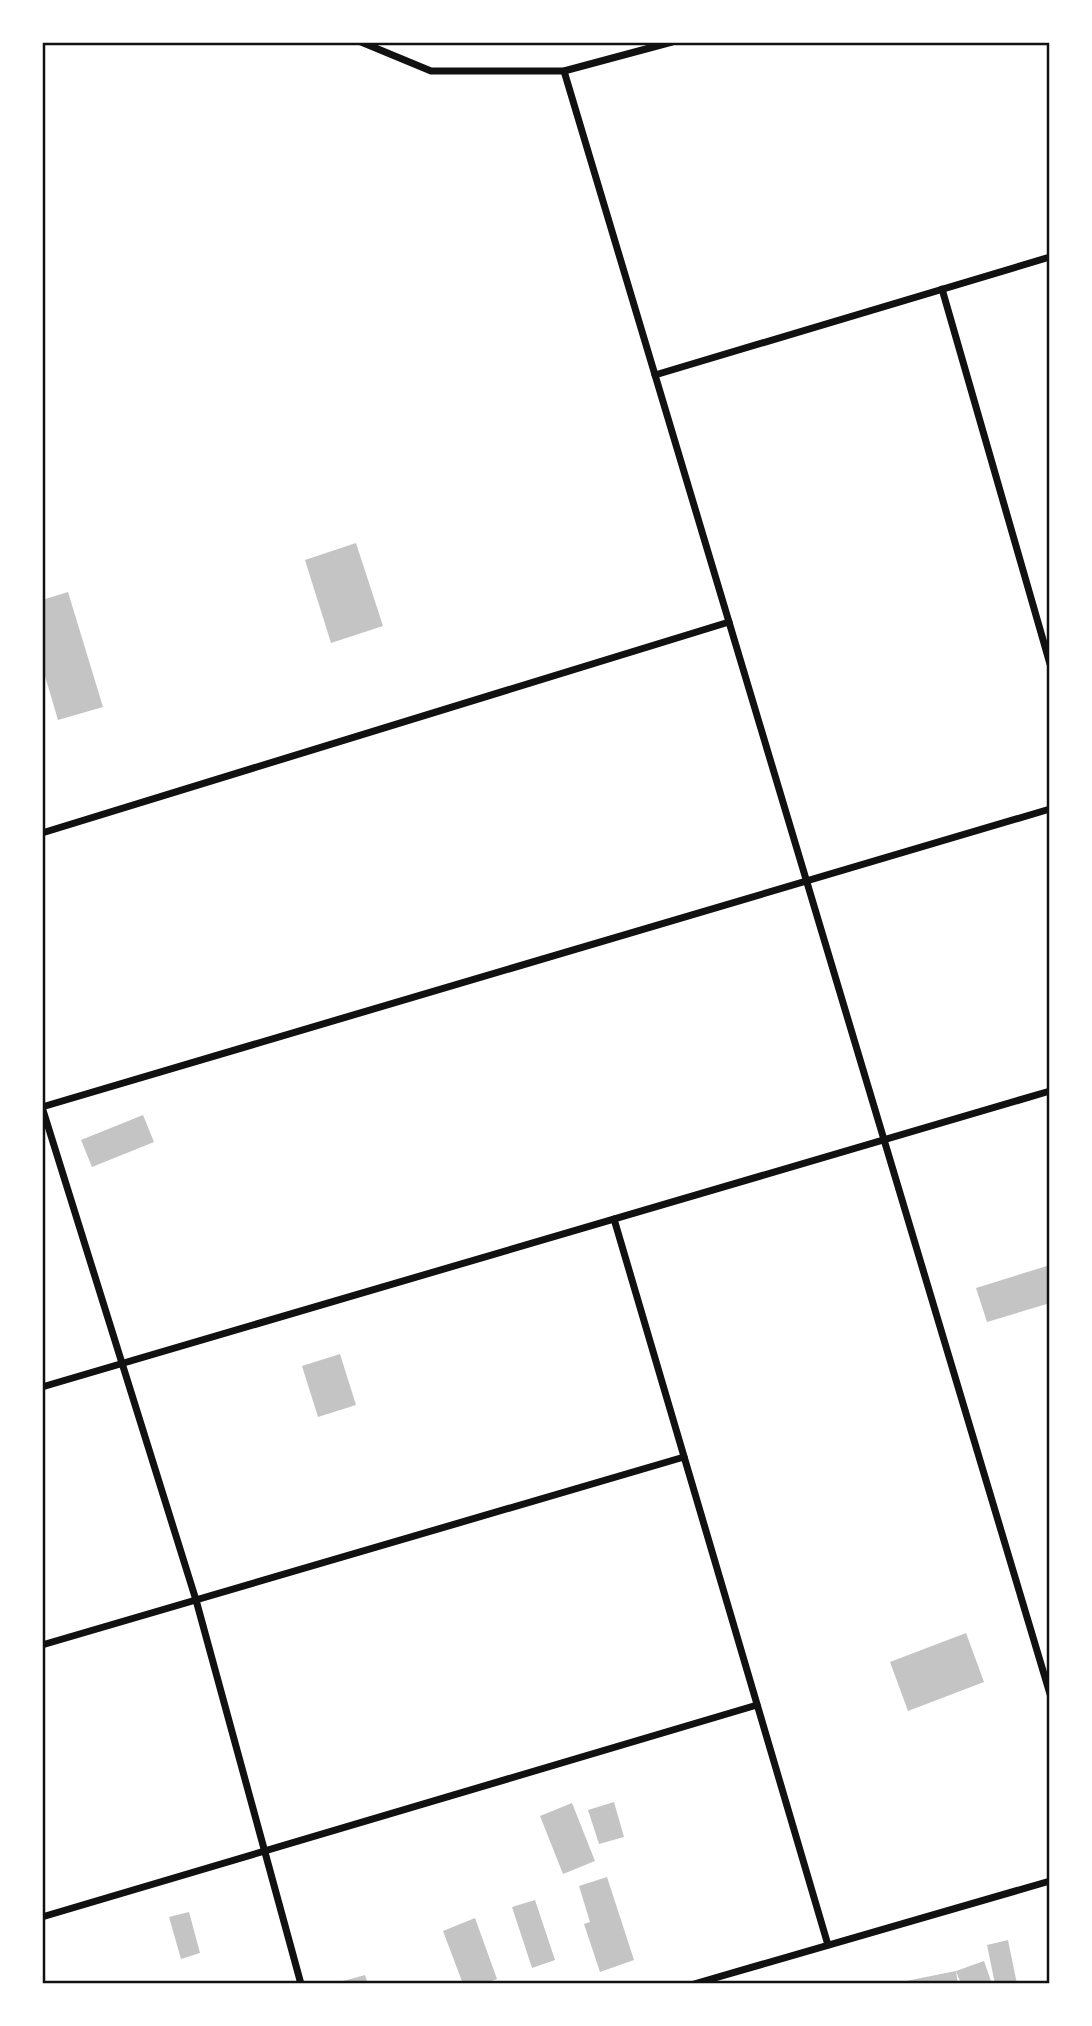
<svg xmlns="http://www.w3.org/2000/svg" width="1092" height="2026" font-family="Roboto,sans-serif">
	<style>
		.building { fill: #c4c4c4 }
		.lines { fill: none; stroke-linecap: round; stroke-linejoin: round }
		.minor { stroke: #111; stroke-width: 7 }
		.neatline { fill: none; stroke: #111; stroke-width: 2.5 }
	</style>
	<rect width="100%" height="100%" fill="#fff"/>
	<g class="building">
		<path d="M356,543L383,626L331,643L305,560Z"/>
		<path d="M68,592L103,707L58,720L42,666V600Z"/>
		<path d="M143,1115L154,1142L92,1167L81,1140Z"/>
		<path d="M1050,1265V1303L987,1322L976,1288Z"/>
		<path d="M340,1354L356,1405L318,1417L302,1366Z"/>
		<path d="M966,1633L984,1682L908,1711L890,1662Z"/>
		<path d="M614,1802L624,1837L599,1844L588,1810Z"/>
		<path d="M572,1803L595,1861L563,1874L540,1816Z"/>
		<path d="M607,1877L634,1960L600,1972L584,1924L590,1922L579,1886Z"/>
		<path d="M535,1900L555,1960L532,1968L512,1907Z"/>
		<path d="M189,1912L200,1953L181,1959L169,1917Z"/>
		<path d="M475,1918L497,1979L483,1984H463L443,1931Z"/>
		<path d="M1008,1940L1017,1984H995L987,1945Z"/>
		<path d="M984,1961L992,1984H961L956,1971L958,1984H891L956,1971Z"/>
		<path d="M365,1975L368,1984H336V1983Z"/>
	</g>
	<g class="lines">
		<g class="minor">
			<path d="M361,42L431,71H564L672,42"/>
			<path d="M564,71L1050,1694"/>
			<path d="M942,289L1050,664"/>
			<path d="M655,375L1050,257"/>
			<path d="M42,833L729,622"/>
			<path d="M42,1107L1050,809"/>
			<path d="M42,1107L196,1600L301,1984"/>
			<path d="M614,1219L828,1945"/>
			<path d="M42,1387L1050,1091"/>
			<path d="M42,1645L684,1457"/>
			<path d="M42,1917L757,1705"/>
			<path d="M694,1984L1050,1881"/>
		</g>
	</g>
	<rect width="1092" height="2026" fill="none" stroke="#ffffff" stroke-width="88"/>
	<rect x="44" y="44" width="1004" height="1938" class="neatline"/>
</svg>
